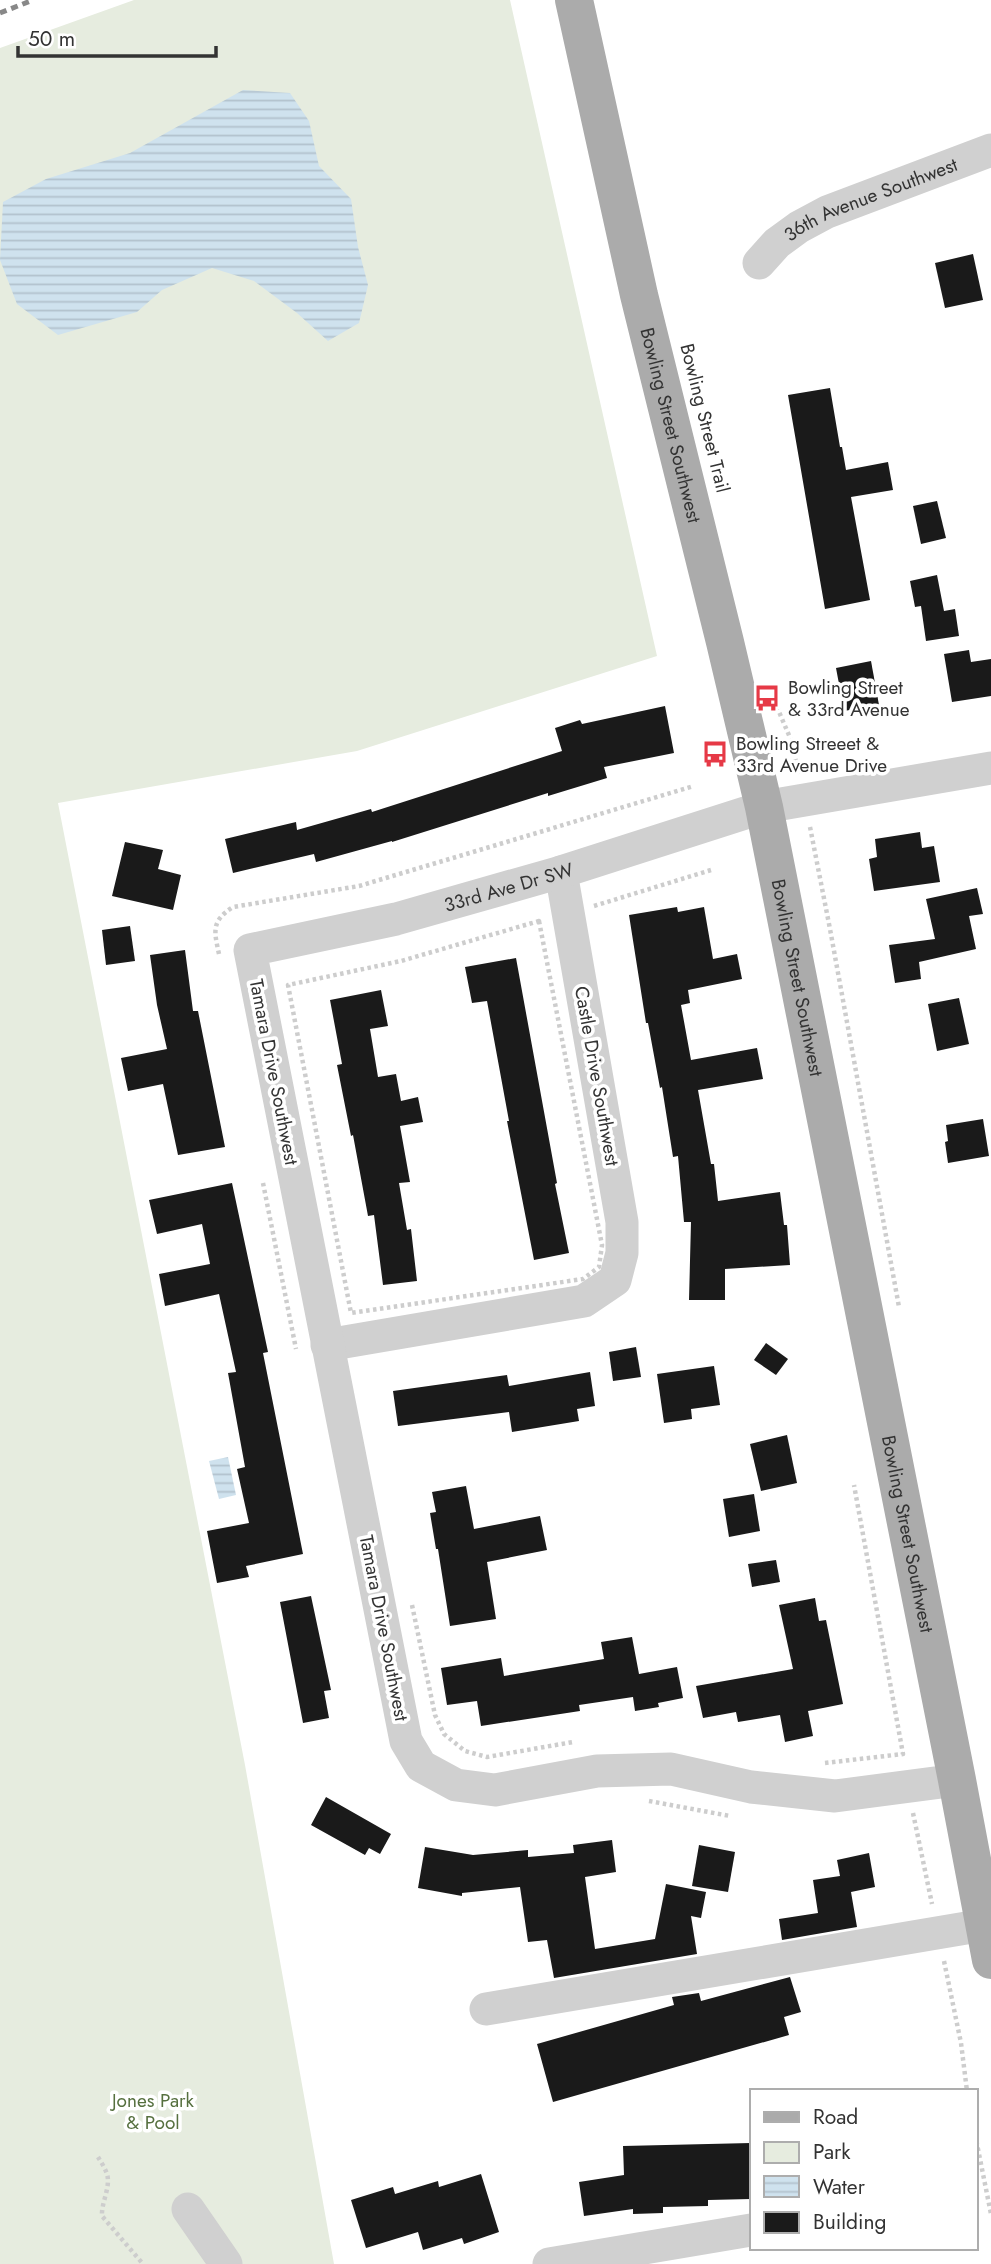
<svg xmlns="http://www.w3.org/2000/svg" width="991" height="2264" font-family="Jost,sans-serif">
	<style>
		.green { fill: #e6ecdf }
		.water { fill: url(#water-rules) }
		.building { fill: #1a1a1a }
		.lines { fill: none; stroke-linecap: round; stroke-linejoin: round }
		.path { stroke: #cdcdcd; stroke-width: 4.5; stroke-dasharray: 3.5 3.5; stroke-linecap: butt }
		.minor { stroke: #d0d0d0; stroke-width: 33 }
		.major { stroke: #ababab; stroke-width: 38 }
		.rail { stroke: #888; stroke-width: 5; stroke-dasharray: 7 5; stroke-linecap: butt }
		.labels { text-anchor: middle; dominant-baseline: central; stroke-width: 7; stroke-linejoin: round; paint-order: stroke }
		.street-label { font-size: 19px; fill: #333; stroke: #fff }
		.poi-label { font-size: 19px; fill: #333; stroke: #fff; text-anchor: start }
		.park-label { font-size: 19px; fill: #56703f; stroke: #fff }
	</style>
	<defs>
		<pattern id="water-rules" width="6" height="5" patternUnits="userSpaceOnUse" patternTransform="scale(1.75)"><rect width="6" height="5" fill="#cfe2ee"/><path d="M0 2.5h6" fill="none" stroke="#b2c2cd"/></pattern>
	</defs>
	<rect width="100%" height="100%" fill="#fff"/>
	<path class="green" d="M134,0H510L657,656L357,751L58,803L245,1765L334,2264H0V48Z"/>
	<g class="water">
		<path d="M243,90L290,93L309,121L319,166L351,199L358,247L368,285L359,323L328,341L297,313L254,281L212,268L162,290L137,312L58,335L17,304L0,260L3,202L46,179L130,153Z"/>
		<path d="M228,1457L236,1495L219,1499L209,1461Z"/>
	</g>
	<g class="building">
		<path d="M973,254L983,300L945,308L935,263Z"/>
		<path d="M830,388L840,447H842L846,470L888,462L893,490L851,497L870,600L825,609L788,395Z"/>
		<path d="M937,501L946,538L921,544L913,506Z"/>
		<path d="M937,575L944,611L955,609L959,636L926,641L921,606L915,607L910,581Z"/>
		<path d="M969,650L971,662L991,659V696L952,702L944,654Z"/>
		<path d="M871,661L879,705L844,711L836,668Z"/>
		<path d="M665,706L674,753L604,767L607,778L548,796V793L392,842V841L316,862L314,854L233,873L225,839L296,822L297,830L371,809L372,812L562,751L555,728L580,720L582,724Z"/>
		<path d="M920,832L922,848L934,846L940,882L874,891L869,859L877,857L875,839Z"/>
		<path d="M125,842L163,850L158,869L181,875L173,910L112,896Z"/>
		<path d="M977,888L983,914L969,916L976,949L919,962L921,979L895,983L889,945L935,939L926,899Z"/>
		<path d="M677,907L678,912L704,907L713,959L737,954L742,979L688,990L690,1003L681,1005L691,1060L757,1048L763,1079L698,1090L711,1164H714L718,1201L780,1192L784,1225H787L790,1265L725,1269V1300H689L691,1222H684L678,1156L673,1157L662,1087L660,1088L648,1023H646L629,915Z"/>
		<path d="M130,926L135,961L106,965L102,930Z"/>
		<path d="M185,950L193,1011H198L225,1147L178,1155L163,1084L128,1091L121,1058L167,1049L157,1005L150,955Z"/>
		<path d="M516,958L557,1183L555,1184L569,1253L534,1260L507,1121H509L487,1001L472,1003L465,967Z"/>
		<path d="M381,990L388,1026L370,1029L378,1077L396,1074L401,1101L418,1097L423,1122L400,1126L410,1182L399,1183L407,1230L411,1229L417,1281L383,1285L374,1215L368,1216L353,1135L351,1136L337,1065L342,1064L330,1000Z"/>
		<path d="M959,998L969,1044L937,1051L928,1004Z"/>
		<path d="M983,1119L989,1156L948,1163L945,1142L948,1141L946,1125Z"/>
		<path d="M232,1183L268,1352L263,1353L303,1554L246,1566L249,1577L217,1583L207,1531L249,1523L237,1469L245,1467L228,1373L236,1372L219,1294L165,1306L159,1274L210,1264L202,1224L157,1234L149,1200Z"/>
		<path d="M766,1343L788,1359L776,1375L754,1360Z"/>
		<path d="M636,1347L641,1377L613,1381L609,1352Z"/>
		<path d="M714,1366L720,1405L691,1409L692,1419L664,1423L657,1374Z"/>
		<path d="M590,1372L595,1406L577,1409L579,1421L512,1432L509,1412L398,1426L393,1391L507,1375L509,1386Z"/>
		<path d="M787,1435L797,1483L761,1491L750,1444Z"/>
		<path d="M466,1486L474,1529L540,1516L547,1550L487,1562L496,1619L450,1626L438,1549H436L430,1513L436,1512L432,1492Z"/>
		<path d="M754,1494L760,1531L729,1537L723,1499Z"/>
		<path d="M776,1560L780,1582L752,1587L748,1564Z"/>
		<path d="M311,1596L331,1690L324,1691L329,1718L303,1723L280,1602Z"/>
		<path d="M815,1598L819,1621L826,1620L843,1704L808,1711L813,1736L785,1742L780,1715L738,1722L736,1712L703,1718L696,1686L793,1669L779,1605Z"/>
		<path d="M632,1637L639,1674L677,1667L683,1698L658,1703L659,1707L635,1711L633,1697L579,1705L580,1711L481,1726L477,1701L447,1705L441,1668L501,1658L504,1676L604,1659L601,1642Z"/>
		<path d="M326,1797L391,1834L380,1854L369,1848L365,1855L311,1825Z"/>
		<path d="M612,1840L616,1872L585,1877L595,1949L655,1939L666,1884L706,1892L701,1918L691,1916L697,1954L554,1978L547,1940L528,1942L520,1887L462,1893V1896L418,1888L425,1847L473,1855L528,1850V1857L574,1853L573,1845Z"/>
		<path d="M699,1845L735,1852L728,1892L692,1886Z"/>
		<path d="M869,1853L875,1887L851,1892L857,1927L782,1940L779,1919L818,1913L813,1880L840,1876L837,1860Z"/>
		<path d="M790,1977L801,2012L784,2017L789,2035L553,2102L537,2044L674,2005L672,1997L699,1993L701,2001Z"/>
		<path d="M751,2143V2199L708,2200V2206L663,2207V2213L633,2214V2209L584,2216L579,2182L624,2175L623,2146Z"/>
		<path d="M481,2174L499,2232L464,2244L462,2238L423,2250L418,2232L366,2248L351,2200L393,2187L395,2194L438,2181L439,2187Z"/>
	</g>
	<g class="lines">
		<g class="path">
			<path d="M774,700L791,740L799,774"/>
			<path d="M810,827L830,929L899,1307"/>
			<path d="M594,906L711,870"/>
			<path d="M539,921L602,1245L599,1267L583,1279L351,1313L288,985L401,961Z"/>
			<path d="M219,954C214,931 211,921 233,907L359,886L694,786"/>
			<path d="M263,1183L296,1349"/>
			<path d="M412,1605L435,1715L444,1734L465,1751L487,1757L573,1742"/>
			<path d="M825,1763L903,1754L854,1485"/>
			<path d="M649,1801L730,1816"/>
			<path d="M913,1813L932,1904"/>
			<path d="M944,1961L961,2043L967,2091"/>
			<path d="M975,2134L991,2214"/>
			<path d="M98,2157C101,2162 105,2168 107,2174C111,2187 101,2203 102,2216L143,2264"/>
		</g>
		<g class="minor">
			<path id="s1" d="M759,263L777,243L799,227L827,212L991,150"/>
			<path d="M327,1345L584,1301L615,1280L622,1253V1222L561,872"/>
			<path id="s2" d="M957,1780L835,1796L751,1787L671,1769L597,1771L495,1790L456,1785L421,1766L406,1741L250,950L396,919L561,872L764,807L991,768"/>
			<path d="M486,2009L984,1925"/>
			<path d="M188,2209L226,2264"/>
			<path d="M549,2264L751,2230"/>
		</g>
		<path class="major" id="s3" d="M574,0L639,295L725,642L764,807L957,1780L991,1960"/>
		<path class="rail" d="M0,13L33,0"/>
	</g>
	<defs>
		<g id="bus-bare" transform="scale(2.1)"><path d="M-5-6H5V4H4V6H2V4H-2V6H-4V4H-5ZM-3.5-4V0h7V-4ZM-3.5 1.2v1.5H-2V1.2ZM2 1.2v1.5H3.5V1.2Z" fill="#e63946" stroke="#fff" stroke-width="2.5" paint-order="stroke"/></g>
	</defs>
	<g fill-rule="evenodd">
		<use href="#bus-bare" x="767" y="698"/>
		<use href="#bus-bare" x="715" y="754"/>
	</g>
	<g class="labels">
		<g class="street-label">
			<text stroke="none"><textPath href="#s1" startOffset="131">36th Avenue Southwest</textPath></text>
			<text transform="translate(705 418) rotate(76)">Bowling Street Trail</text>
			<text stroke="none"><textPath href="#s3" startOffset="436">Bowling Street Southwest</textPath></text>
			<text stroke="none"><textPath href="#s2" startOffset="1648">33rd Ave Dr SW</textPath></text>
			<text stroke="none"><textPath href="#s3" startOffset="1003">Bowling Street Southwest</textPath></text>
			<text transform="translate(274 1072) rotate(79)">Tamara Drive Southwest</text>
			<text transform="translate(597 1076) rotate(80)">Castle Drive Southwest</text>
			<text stroke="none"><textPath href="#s3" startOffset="1570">Bowling Street Southwest</textPath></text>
			<text transform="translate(384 1628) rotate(79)">Tamara Drive Southwest</text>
		</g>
		<g class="poi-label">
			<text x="788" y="687">Bowling Street<tspan x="788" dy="22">&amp; 33rd Avenue</tspan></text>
			<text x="736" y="743">Bowling Streeet &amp;<tspan x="736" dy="22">33rd Avenue Drive</tspan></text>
		</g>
		<g class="park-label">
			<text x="153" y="2100">Jones Park<tspan x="153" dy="22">&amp; Pool</tspan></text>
		</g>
	</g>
	<rect x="750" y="2089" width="228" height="161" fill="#ffffff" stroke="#adadad" stroke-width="2"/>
	<rect x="764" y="2112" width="35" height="10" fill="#ababab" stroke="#adadad" stroke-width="2"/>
	<text x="813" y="2124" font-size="21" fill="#333333">Road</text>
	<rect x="764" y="2142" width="35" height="21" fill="#e6ecdf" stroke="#adadad" stroke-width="2"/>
	<text x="813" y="2159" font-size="21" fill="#333333">Park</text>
	<rect x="764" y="2176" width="35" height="21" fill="url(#water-rules)" stroke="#adadad" stroke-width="2"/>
	<text x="813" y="2194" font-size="21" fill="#333333">Water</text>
	<rect x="764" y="2212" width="35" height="21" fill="#1a1a1a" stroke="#adadad" stroke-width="2"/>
	<text x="813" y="2229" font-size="21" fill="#333333">Building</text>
	<path d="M18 46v10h198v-10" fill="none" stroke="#333333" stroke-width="3.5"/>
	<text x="28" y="46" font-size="21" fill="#333333" stroke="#ffffff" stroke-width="5" paint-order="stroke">50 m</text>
</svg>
